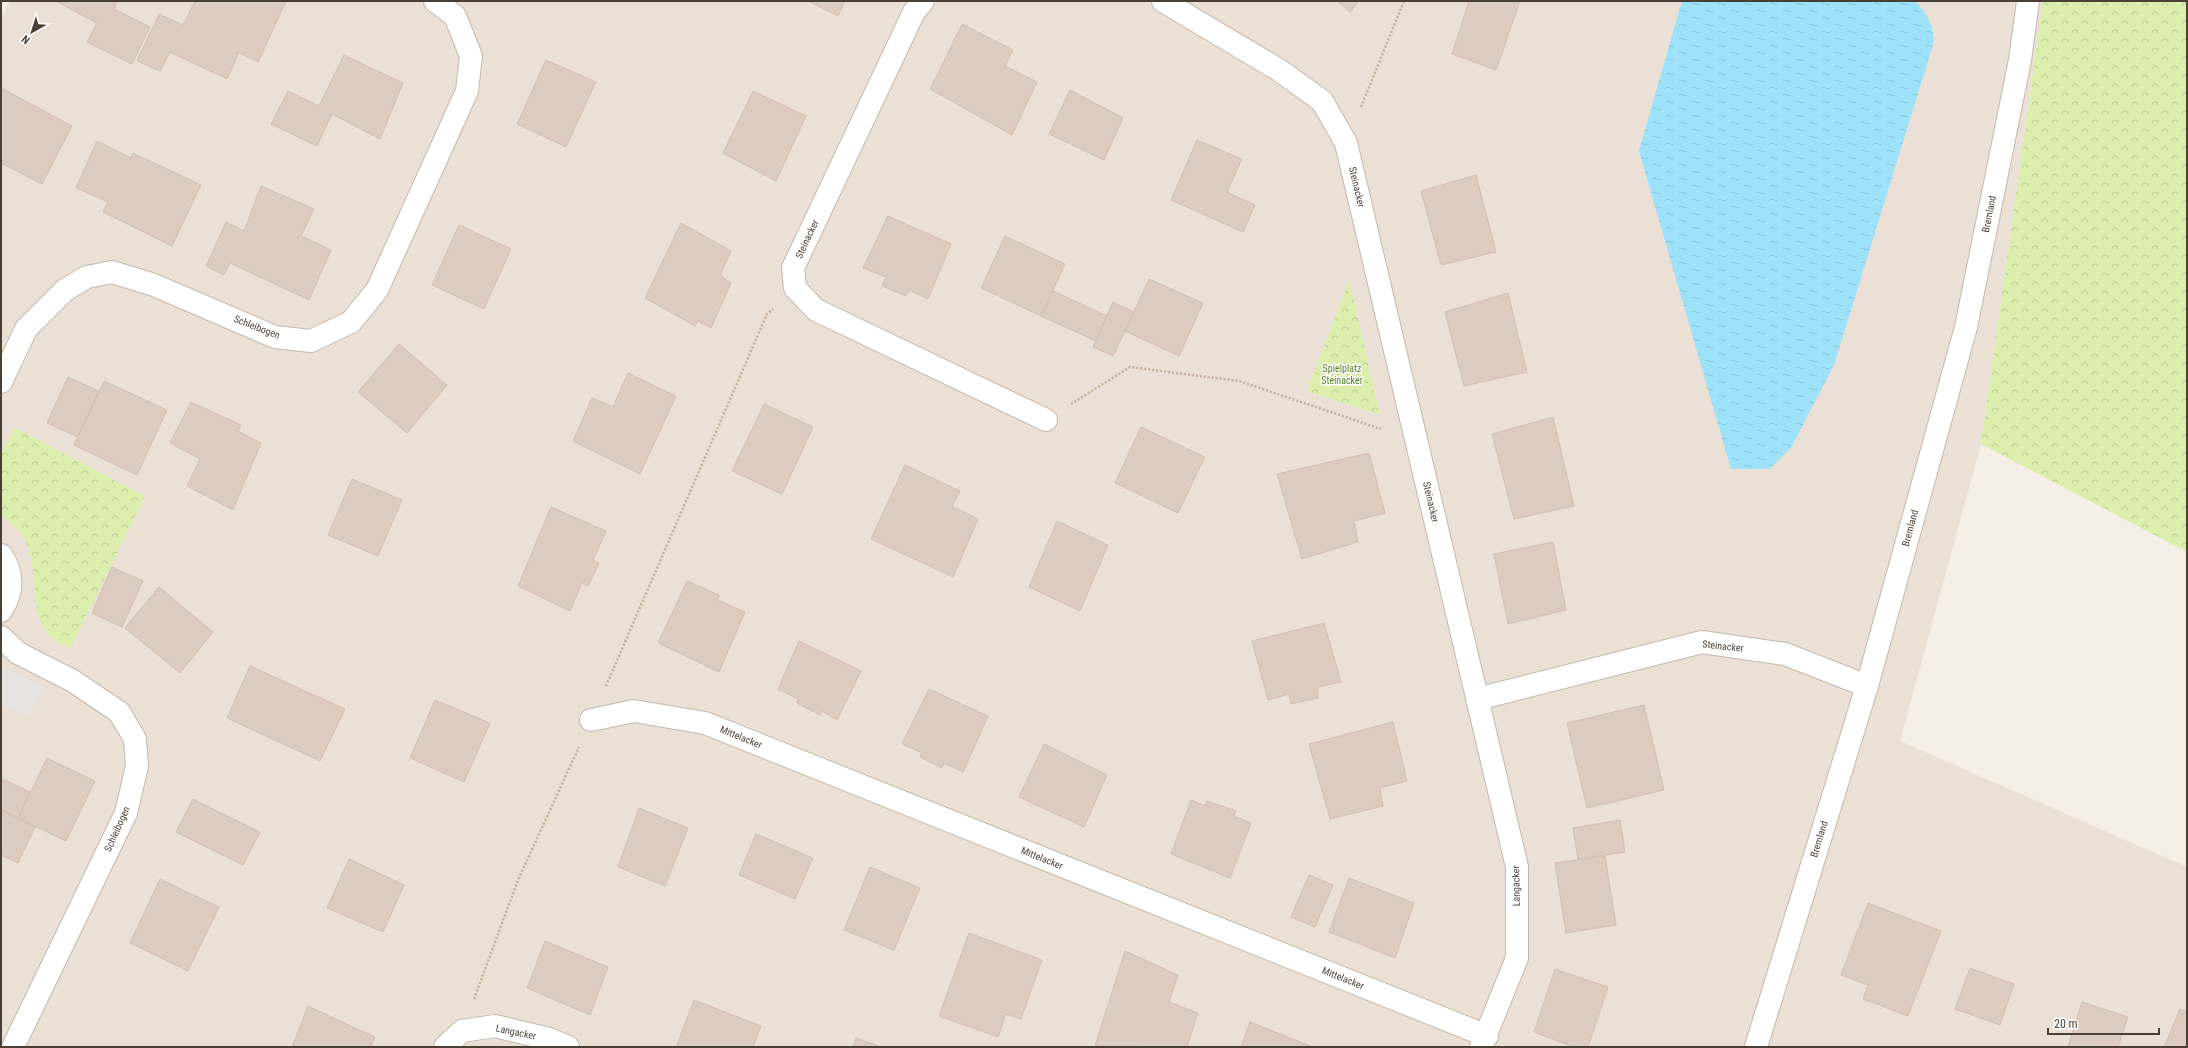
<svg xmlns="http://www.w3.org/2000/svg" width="2188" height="1048" font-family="'Roboto Condensed',sans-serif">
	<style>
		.residential { fill: #eae0d5 }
		.park { fill: url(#park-crowns) }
		.parking { fill: #e6e3e0 }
		.water { fill: url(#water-ripples) }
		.building { fill: #dccbbf; stroke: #d4bfae }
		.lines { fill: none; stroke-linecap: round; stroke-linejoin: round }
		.minor-casing { stroke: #c5b8ac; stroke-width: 24 }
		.path { stroke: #c6ae98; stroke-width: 2.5; stroke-dasharray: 2 2; stroke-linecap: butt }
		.minor { stroke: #fff; stroke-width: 22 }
		.labels { text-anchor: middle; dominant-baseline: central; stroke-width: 3; stroke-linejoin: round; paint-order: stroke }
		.street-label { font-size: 10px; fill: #4a3f35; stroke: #fff }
		.park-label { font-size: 10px; fill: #537e20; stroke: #fff }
	</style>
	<defs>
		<pattern id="park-crowns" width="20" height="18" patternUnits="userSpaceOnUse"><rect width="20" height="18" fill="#dbeeac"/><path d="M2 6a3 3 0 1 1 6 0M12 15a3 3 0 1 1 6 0" fill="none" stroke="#bdcd95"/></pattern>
		<pattern id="water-ripples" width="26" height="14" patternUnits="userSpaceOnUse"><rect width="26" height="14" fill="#9de2f9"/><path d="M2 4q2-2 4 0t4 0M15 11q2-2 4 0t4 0" fill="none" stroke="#89c3d6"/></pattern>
	</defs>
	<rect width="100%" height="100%" fill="#f6efe8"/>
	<path class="residential" d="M10,1H2043L1981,444L1900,741L2187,867V1047H1V18Z"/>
	<g class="park">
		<path d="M2043,1H2187V552L1981,444Z"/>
		<path d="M1349,280L1380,415L1307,391Z"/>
		<path d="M15,428L145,496L70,649C61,644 49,639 44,629C30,601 38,568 25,540C20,529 7,523 1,512V454Z"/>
	</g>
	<path class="parking" d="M1,666L44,687L28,717L1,704Z"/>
	<path class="water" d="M1682,1H1915C1927,13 1935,27 1933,45L1834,365L1792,446L1770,469H1731L1639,151Z"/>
	<g class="building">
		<path d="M55,1H118L114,9L150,27L132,64L87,42L97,23Z"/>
		<path d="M195,1H286L258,62L239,53L227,79L170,52L160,71L137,61L159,14L183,25Z"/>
		<path d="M808,1H845L838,16Z"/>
		<path d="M1337,1H1359L1350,12Z"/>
		<path d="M1469,1H1520L1496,70L1452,54Z"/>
		<path d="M962,24L1013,50L1005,66L1037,82L1012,135L930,89Z"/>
		<path d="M344,55L403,83L380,139L332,114L317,146L271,124L288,91L319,106Z"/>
		<path d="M546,60L596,82L566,147L517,124Z"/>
		<path d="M1,88L72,126L42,184L1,163Z"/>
		<path d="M1070,90L1123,118L1104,160L1049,134Z"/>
		<path d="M753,91L806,116L776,181L723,153Z"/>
		<path d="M1197,140L1242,159L1227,192L1255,205L1243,232L1171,200Z"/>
		<path d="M97,141L131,158L133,153L201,185L172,246L103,212L108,202L76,188Z"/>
		<path d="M1476,175L1496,252L1441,265L1421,191Z"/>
		<path d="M261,186L314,209L301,236L331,250L309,300L230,263L224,275L206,266L226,222L244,231Z"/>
		<path d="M888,216L951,244L928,299L909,290L906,296L882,286L886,277L863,268Z"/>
		<path d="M681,223L731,251L720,275L731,283L711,328L698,321L695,326L645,298Z"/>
		<path d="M459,225L511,249L484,309L432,285Z"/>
		<path d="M1005,236L1065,264L1041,316L981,288Z"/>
		<path d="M1149,279L1203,303L1179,356L1125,331Z"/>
		<path d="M1053,291L1107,316L1096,341L1041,316Z"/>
		<path d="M1508,293L1527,372L1464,386L1445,312Z"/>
		<path d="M1113,302L1134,312L1113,356L1093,347Z"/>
		<path d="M399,344L447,385L407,433L358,392Z"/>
		<path d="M628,373L676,396L640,474L573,441L592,398L613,407Z"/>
		<path d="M68,377L99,391L78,437L47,423Z"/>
		<path d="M104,381L167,410L137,475L74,445Z"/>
		<path d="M191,402L241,425L238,431L261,443L233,510L187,486L200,459L170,443Z"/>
		<path d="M764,404L813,427L782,494L732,471Z"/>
		<path d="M1553,417L1574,506L1514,519L1492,434Z"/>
		<path d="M1141,427L1205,457L1178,513L1115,483Z"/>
		<path d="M1369,453L1385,513L1354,521L1358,542L1302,559L1277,474Z"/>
		<path d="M905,465L960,491L952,506L978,519L953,577L871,539Z"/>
		<path d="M352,479L402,500L378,556L328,535Z"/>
		<path d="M551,507L606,531L593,560L599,563L588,586L582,583L570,611L518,586Z"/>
		<path d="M1057,521L1108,545L1080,611L1029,587Z"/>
		<path d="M1553,542L1566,610L1508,624L1494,554Z"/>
		<path d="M112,567L143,581L122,627L92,613Z"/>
		<path d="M687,581L719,595L718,600L745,612L719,672L658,643Z"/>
		<path d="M159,587L213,632L180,673L125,628Z"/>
		<path d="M1324,623L1341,682L1318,687V698L1291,704L1289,694L1268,700L1252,641Z"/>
		<path d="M799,641L861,671L837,720L822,711L820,715L797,703L798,699L778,689Z"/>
		<path d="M250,666L345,709L320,761L227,718Z"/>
		<path d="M929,689L988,716L963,772L944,763L942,768L920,757L922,753L902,744Z"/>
		<path d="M435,700L490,723L464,782L410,758Z"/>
		<path d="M1644,705L1664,790L1587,808L1567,723Z"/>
		<path d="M1393,722L1407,781L1380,788L1383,806L1330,819L1309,744Z"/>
		<path d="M1044,744L1107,775L1084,827L1019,797Z"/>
		<path d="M47,758L95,781L66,841L18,818Z"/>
		<path d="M1,778L30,792L18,818L1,810Z"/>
		<path d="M193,799L260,832L243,865L176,832Z"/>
		<path d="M1191,800L1205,806L1207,801L1236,811L1234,816L1251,823L1230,878L1171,854Z"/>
		<path d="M639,808L688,828L665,886L618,867Z"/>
		<path d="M1,810L35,827L18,863L1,855Z"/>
		<path d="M1620,820L1625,852L1578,859L1573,828Z"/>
		<path d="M756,834L813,858L795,899L739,875Z"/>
		<path d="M1605,856L1616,925L1566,933L1555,863Z"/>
		<path d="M349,859L404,885L383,932L327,908Z"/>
		<path d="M870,867L920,888L894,950L844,930Z"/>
		<path d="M1309,875L1333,885L1315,927L1291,917Z"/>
		<path d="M1349,878L1414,903L1395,958L1329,932Z"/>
		<path d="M160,879L219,907L188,971L130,943Z"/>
		<path d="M1868,903L1941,931L1908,1016L1863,999L1868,985L1841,975Z"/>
		<path d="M969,933L1042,960L1021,1019L1006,1014L998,1037L939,1016Z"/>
		<path d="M545,941L608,967L590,1015L527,988Z"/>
		<path d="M1125,951L1178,975L1169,1002L1198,1013L1187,1047L1095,1046Z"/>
		<path d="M1970,968L2014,984L2000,1025L1955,1009Z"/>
		<path d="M1555,969L1608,987L1588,1047H1573L1534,1032Z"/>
		<path d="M694,1000L761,1026L753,1047H676Z"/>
		<path d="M2082,1002L2128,1017L2118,1047H2068Z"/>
		<path d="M308,1006L375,1037L371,1047H292Z"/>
		<path d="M2180,1009L2187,1012V1047H2164Z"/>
		<path d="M1250,1022L1313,1047H1241Z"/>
		<path d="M856,1038L881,1047H853Z"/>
	</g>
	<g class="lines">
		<g class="minor-casing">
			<g id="minor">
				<path d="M923,1L914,12L793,268L795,288L816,310L1046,420"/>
				<path d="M1163,1L1279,70L1322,101L1346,143L1517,867V958L1481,1047"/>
				<path d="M1,382L26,329L65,290L87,277L112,272L154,285L275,337L311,341L351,322L377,290L467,91L471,56L455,16L435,1"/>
				<path d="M1,555C14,573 13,593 1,611"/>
				<path d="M1,637L18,653L73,681L119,712L135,739L137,766L126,813L13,1047"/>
				<path d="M1477,699L1702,642L1785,654L1867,686"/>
				<path d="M591,720L634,711L705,723L1487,1036"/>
				<path d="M445,1047L462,1031L495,1026L549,1039L568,1047"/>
				<path d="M1756,1047L1867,686L1966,327L2020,60L2028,1"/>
			</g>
		</g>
		<g class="path">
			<path d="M1361,107L1404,1"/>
			<path d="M1071,404L1130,367L1239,381L1381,429"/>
			<path d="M606,686L767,314L773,309"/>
			<path d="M474,999L518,880L579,747"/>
		</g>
		<use href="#minor" class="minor"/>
	</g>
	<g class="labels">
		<g class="street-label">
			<text transform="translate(1357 187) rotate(77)">Steinacker</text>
			<text transform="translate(1989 214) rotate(-79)">Bremland</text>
			<text transform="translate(807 239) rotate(-65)">Steinacker</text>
			<text transform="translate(257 327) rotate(21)">Schleibogen</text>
			<text transform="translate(1431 502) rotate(77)">Steinacker</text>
			<text transform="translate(1910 528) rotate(-75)">Bremland</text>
			<text transform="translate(1723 646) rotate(6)">Steinacker</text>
			<text transform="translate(741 737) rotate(22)">Mittelacker</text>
			<text transform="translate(117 829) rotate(-66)">Schleibogen</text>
			<text transform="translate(1819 839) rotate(-73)">Bremland</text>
			<text transform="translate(1042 858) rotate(22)">Mittelacker</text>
			<text transform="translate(1516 886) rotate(-91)">Langacker</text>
			<text transform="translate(1343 978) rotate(22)">Mittelacker</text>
			<text transform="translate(516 1032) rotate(12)">Langacker</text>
		</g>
		<g class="park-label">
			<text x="1342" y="368">Spielplatz<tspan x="1342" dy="12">Steinacker</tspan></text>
		</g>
	</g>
	<rect width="2188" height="1048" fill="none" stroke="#4a3f35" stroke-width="4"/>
	<g transform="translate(32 32) rotate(219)" stroke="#ffffff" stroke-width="3" paint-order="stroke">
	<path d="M0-3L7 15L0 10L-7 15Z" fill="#4a3f35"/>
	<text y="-6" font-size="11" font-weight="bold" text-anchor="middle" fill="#4a3f35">N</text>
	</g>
	<path d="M2048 1028v6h111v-6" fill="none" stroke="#4a3f35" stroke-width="2"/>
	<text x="2054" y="1028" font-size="12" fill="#4a3f35" stroke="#ffffff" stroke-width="3" paint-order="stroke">20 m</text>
</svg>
